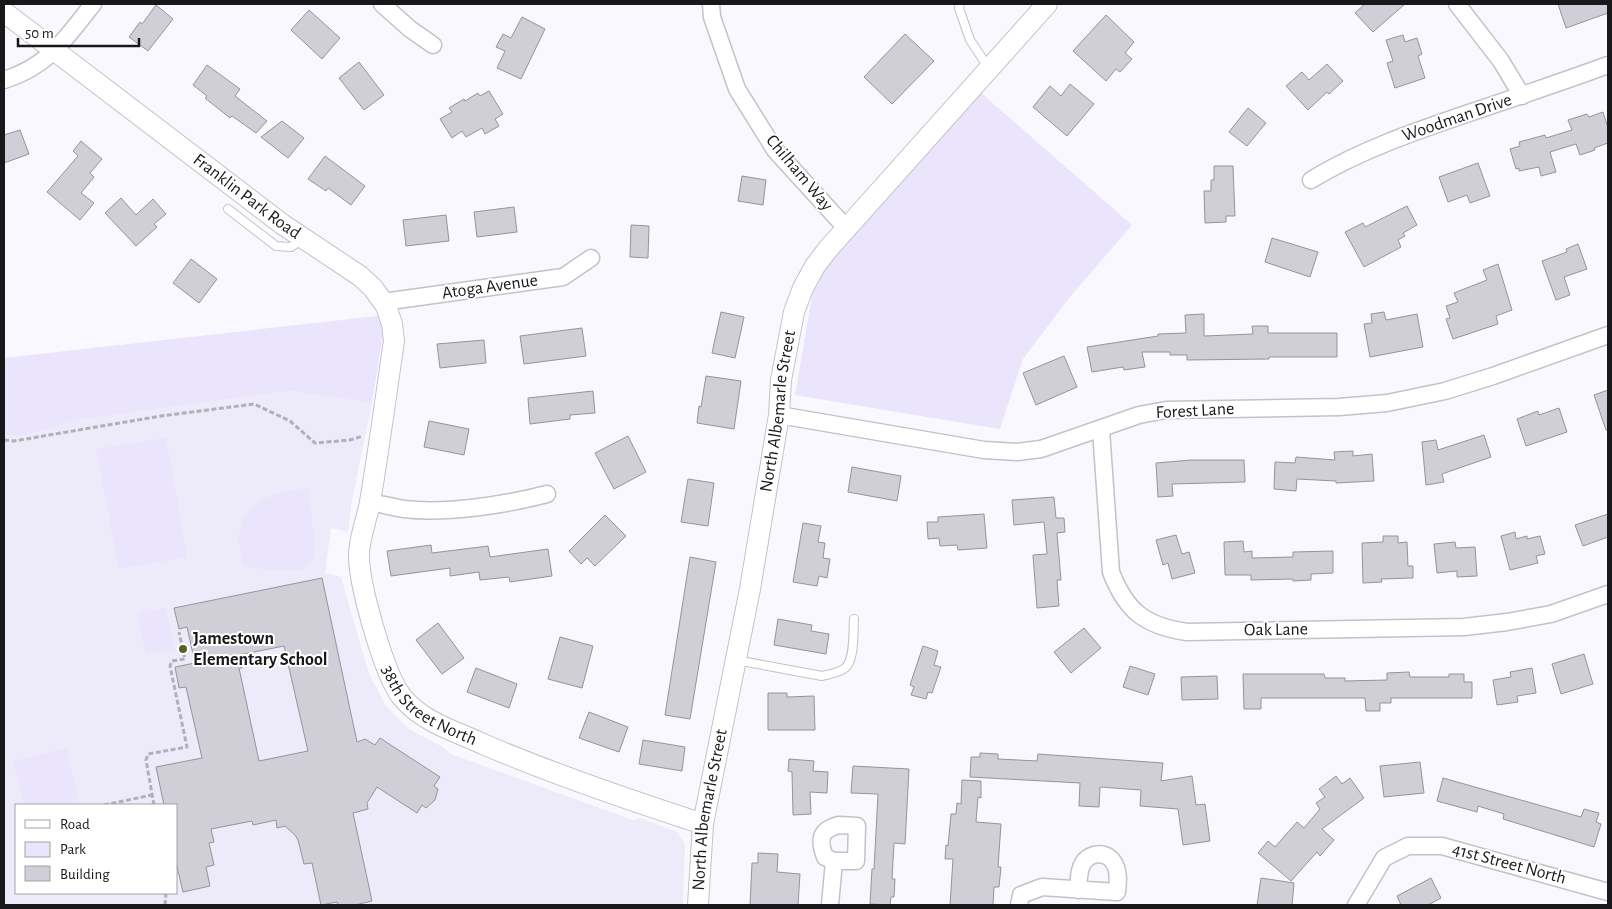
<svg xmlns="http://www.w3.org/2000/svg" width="1612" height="909" font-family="'Alegreya Sans',sans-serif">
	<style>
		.built { fill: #edeafa; fill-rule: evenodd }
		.green { fill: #eae5fc }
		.building { fill: #d0ced6; stroke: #95949b; fill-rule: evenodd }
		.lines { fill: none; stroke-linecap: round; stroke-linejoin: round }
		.service-casing { stroke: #c3c2ca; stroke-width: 10 }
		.minor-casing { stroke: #c3c2ca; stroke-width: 19 }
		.tertiary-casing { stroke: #c3c2ca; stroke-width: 22 }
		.path { stroke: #b1b0b6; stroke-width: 3; stroke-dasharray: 5 2.5; stroke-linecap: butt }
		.service { stroke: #fff; stroke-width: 8 }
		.minor { stroke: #fff; stroke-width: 16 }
		.tertiary { stroke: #fff; stroke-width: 20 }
		.poi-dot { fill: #5a5f2d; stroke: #fff; stroke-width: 2 }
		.labels { text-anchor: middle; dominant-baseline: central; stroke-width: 4; stroke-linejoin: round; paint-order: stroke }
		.street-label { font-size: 18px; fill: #18181b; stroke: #fff }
		.poi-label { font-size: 18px; font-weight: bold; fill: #18181b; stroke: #fff; text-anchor: start }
	</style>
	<rect width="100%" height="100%" fill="#f9f8ff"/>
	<path class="built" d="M289,391L372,403L352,500L348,532L331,528L325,573L341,577L369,674L386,706L409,729L443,747L451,754L633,820L640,818L677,832L685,844L683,905H4V435L22,436L84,419ZM16,805H176V893H16Z"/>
	<g class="green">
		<path d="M980,92L1132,225L1069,298L1023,359L1000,429L795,395L815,279Z"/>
		<path d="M386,315L372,403L289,391L84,419L22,436L4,435V358Z"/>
		<path d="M166,438L187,557L119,569L96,449Z"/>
		<path d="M309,488L315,558L303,569L275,571L243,566C242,557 239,545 239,536C241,500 280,490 309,488Z"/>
		<path d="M166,608L174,649L146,654L137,613Z"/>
		<path d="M66,748L80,805H24L13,761Z"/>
	</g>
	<g class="building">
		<path d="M1365,4H1405L1373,32L1355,13Z"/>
		<path d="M1558,4H1608V13L1566,28Z"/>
		<path d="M156,5L173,19L148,51L129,37L140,22L142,24Z"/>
		<path d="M309,10L340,38L322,59L291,30Z"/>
		<path d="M1106,15L1134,42L1125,53L1132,59L1120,72L1116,69L1106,81L1073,51Z"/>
		<path d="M522,17L545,29L521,79L497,68L505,51L496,47L503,34L511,38Z"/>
		<path d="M905,34L934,61L892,104L864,77Z"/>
		<path d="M1403,35L1405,42L1417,38L1422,54L1418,56L1425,78L1395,88L1387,63L1393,61L1386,40Z"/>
		<path d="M359,62L384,95L364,110L339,78Z"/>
		<path d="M1327,64L1343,81L1329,94L1327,92L1308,110L1286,86L1302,72L1309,80Z"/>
		<path d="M207,65L240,89L235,96L267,121L256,133L232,116L230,118L205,98L207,96L193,85Z"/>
		<path d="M1070,84L1094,104L1067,136L1033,107L1050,86L1061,96Z"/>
		<path d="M489,91L503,114L495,119L499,126L485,134L482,128L466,137L462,131L452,138L440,119L452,112L449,108L464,99L465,101L478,93L480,96Z"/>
		<path d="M1248,108L1266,123L1247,146L1229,132Z"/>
		<path d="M1603,112L1608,128V143L1594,148L1595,150L1580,155L1576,144L1550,152L1556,172L1541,176L1539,167L1519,171V168L1516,169L1510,149L1520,146L1519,142L1545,135L1546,138L1572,130L1568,120L1587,114L1589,117Z"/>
		<path d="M282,121L304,138L288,158L261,137Z"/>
		<path d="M20,130L29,154L4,163V135Z"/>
		<path d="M81,141L102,159L90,173L94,177L81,193L94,203L80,220L47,192L78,156L73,151Z"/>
		<path d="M325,156L365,186L351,205L328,188L326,191L308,179Z"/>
		<path d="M1478,163L1490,196L1470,203L1467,195L1448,202L1439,177Z"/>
		<path d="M1214,166H1233L1235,216H1226V222L1205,223L1204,191H1211V180H1214Z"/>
		<path d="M742,176L766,180L763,205L738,201Z"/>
		<path d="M121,198L136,215L153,199L166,214L154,224L157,227L136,246L105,213Z"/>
		<path d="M1407,206L1417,225L1403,233L1405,236L1398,240L1401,247L1364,267L1345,232L1363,223L1365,227Z"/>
		<path d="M514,207L517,232L477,237L474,212Z"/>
		<path d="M446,215L449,241L406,246L403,220Z"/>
		<path d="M631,225L649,226L648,258L630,257Z"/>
		<path d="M1272,238L1318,252L1310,277L1265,262Z"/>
		<path d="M1578,244L1587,269L1564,277L1570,295L1556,300L1542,261L1567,252L1566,249Z"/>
		<path d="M191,259L217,279L199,303L173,283Z"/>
		<path d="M1498,264L1512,310L1496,316L1498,324L1453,339L1446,319L1450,318L1446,306L1458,302L1454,293L1487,280L1483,270Z"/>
		<path d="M721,312L744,317L735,358L712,353Z"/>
		<path d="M1384,312L1386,320L1417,314L1423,347L1370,357L1364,324L1372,323L1371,314Z"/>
		<path d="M1204,314V336L1253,334L1252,326H1268V333H1337V357H1269V359L1187,360V355H1170V352H1142L1145,367L1124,370L1123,367L1092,372L1087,347L1158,336V334L1186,333L1185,315Z"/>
		<path d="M582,328L586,356L524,364L520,336Z"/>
		<path d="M484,340L486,363L440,368L437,344Z"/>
		<path d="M1064,356L1077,387L1036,405L1023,373Z"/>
		<path d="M706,376L741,381L734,429L697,423L699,406L701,407Z"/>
		<path d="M1608,390V430H1606L1594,395Z"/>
		<path d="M593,391L595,413L570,415V419L530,424L528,398Z"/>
		<path d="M1559,408L1567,432L1526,446L1517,419L1538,411L1539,415Z"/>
		<path d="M429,421L469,429L464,455L424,447Z"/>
		<path d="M1484,435L1491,457L1442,474L1444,482L1426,485L1422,442L1436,440L1438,450Z"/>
		<path d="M628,436L646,472L614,489L595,453Z"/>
		<path d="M1353,451V456L1372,454L1374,481L1336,483V481L1297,479L1296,491L1274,489L1275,462L1295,463L1296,457L1335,460L1334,452Z"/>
		<path d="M1191,460H1244L1245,482L1172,484L1173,496L1158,497L1156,463Z"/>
		<path d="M852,467L901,476L897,501L848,492Z"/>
		<path d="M688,479L714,483L708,526L681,522Z"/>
		<path d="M1054,497L1056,518H1064L1065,532L1057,533L1061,580H1057L1059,606L1037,608L1033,555L1047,554L1044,522L1014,525L1012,500Z"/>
		<path d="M984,514L987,548L958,550L957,545L940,546L939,538L928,539L927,522H938V517Z"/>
		<path d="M1608,514V537L1583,546L1575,525Z"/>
		<path d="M605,515L626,536L595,566L587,558L581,564L569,551Z"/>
		<path d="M803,523L821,526L818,542L825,543L823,558L830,559L827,578L819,576L817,586L793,582Z"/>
		<path d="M1515,532L1516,539L1527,536V539L1540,536L1545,554L1536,556L1538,563L1510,570L1501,536Z"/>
		<path d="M1176,535L1182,554L1189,552L1195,573L1172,579L1168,563L1163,565L1156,540Z"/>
		<path d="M1383,536H1398V543L1407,542L1408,566H1413V578L1381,579L1382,582L1363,583L1362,543L1383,542Z"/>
		<path d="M1243,541L1244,552L1252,551V558L1293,557V552L1333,551V573L1311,574V580L1293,581V579L1251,580V575H1225L1224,542Z"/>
		<path d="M1455,542L1456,548L1475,547L1477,576L1457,577V571L1437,573L1434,544Z"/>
		<path d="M431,545L432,553L488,546L490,557L548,549L552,576L510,582L509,577L480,580L479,572L450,576V568L391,576L387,551Z"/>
		<path d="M690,557L716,562L690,719L665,715Z"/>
		<path d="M322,578L357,742L365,739L375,745L380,738L440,777L434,786L438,789L435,800L426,808L422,805L417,813L377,787L367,803L368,809L353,813L372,901L355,905H338L337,902L321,905L312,863L304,864L298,840L295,835L285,826L277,828L276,820L253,825L252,821L211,829L214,842L209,843L214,865L206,867L210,886L183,892L176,862V805H164L156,767L202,758L186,687L179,688L175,667L195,663L187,627L179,629L174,608ZM284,646L308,751L259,761L239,668H242L239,655Z"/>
		<path d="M778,619L812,625L811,631L829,634L826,654L774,645Z"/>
		<path d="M438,623L464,658L442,674L416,640Z"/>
		<path d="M1084,628L1101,648L1071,673L1054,652Z"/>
		<path d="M560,637L593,646L582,688L548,679Z"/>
		<path d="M923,646L938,651L934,665L941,667L932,693L928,692L926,699L911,695L914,687L910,685Z"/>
		<path d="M1584,654L1593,684L1561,694L1552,664Z"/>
		<path d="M1130,666L1155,674L1148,695L1123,687Z"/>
		<path d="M476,668L517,684L509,708L467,692Z"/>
		<path d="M1532,668L1536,693L1517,696L1518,702L1497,705L1493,680L1511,677L1510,672Z"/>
		<path d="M1409,672L1410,677H1449V674H1464V682H1472V698H1391V703H1380V711H1366L1365,698H1261V709H1244L1243,674H1324L1325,678H1345V681L1387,680V673Z"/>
		<path d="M1217,676L1218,699L1182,700L1181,677Z"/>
		<path d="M768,693H787V697L814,696L815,730H768Z"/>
		<path d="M589,712L628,727L619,752L579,738Z"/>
		<path d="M643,740L685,747L682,771L639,764Z"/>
		<path d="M980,753L998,754V759L1037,761L1038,754L1163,763L1161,781L1192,776L1196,805L1205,804L1210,841L1183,845L1178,809L1140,806L1141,790L1100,787L1099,807L1079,806L1080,783L970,777L971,757H980Z"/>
		<path d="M789,759L814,761L813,771L828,772L827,793L810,792L811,814L793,815L792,772L788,771Z"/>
		<path d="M1420,762L1424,793L1384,797L1380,766Z"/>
		<path d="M853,766L909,769L905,844L894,843L892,879H895L894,897H891L890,905L870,904L872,869H874L878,794L851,793Z"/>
		<path d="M1336,776L1342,784L1350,778L1364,798L1322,829L1334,840L1320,856L1317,852L1291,881L1258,853L1268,841L1275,847L1297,822L1304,828L1320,809L1316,803L1325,797L1319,789Z"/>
		<path d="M1443,778L1581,817L1584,809L1599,813L1596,822L1601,824L1594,847L1503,819L1504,814L1478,806L1477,812L1437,801Z"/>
		<path d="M962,780L981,781V798L978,797L976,822L1001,824L998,867H1001L999,887H994L993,905H950L953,859H945L946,845L948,846L951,814H956L957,803L961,804Z"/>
		<path d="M758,853L778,854L777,872L800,874L798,905H750L752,863H758Z"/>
		<path d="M1261,878L1294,883L1292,905H1257Z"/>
		<path d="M1431,878L1441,898L1428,905H1401L1397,896Z"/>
	</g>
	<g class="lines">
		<g class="service-casing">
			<g id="service">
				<path d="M960,4L959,8L970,40L988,67"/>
				<path d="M228,209L276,246L291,247L303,239"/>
				<path d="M736,660L822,676C829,674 839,673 845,668C855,660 853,632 854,619"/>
			</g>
		</g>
		<g class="minor-casing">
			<g id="minor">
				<path d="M382,4L410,29L433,45"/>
				<path d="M711,4L712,17L737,89L775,150L847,229"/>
				<path d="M1457,4L1501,61L1522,96"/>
				<path d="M4,80C49,66 65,39 93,4"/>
				<path d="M1311,180C1362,149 1419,130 1475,111C1520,96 1564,81 1608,65"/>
				<path d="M383,302L563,277L591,258"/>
				<path d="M779,415L984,450L1017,452L1041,449L1139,415L1166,410L1339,407L1387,403L1445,391L1493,376L1608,335"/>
				<path d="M1101,430L1111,572C1126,611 1145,626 1187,632L1464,627L1507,622L1551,614L1608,594"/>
				<path d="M370,502C381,504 392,507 404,509C446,514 505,505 547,494"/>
				<path d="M839,825L857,826L856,861H834L825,857C818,839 820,830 839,825Z"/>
				<path d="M830,905L834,861"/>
				<path d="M1019,905L1021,895L1042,887L1117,892C1118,883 1119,873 1115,865C1109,851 1091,851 1083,863C1078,871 1079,881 1078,890"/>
				<path d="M1356,905L1384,858L1408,846H1442L1608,892"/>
			</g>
		</g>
		<g class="tertiary-casing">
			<g id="tertiary">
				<path id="s1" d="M4,12L282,224L360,276L373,288L386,306L392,324L394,341C386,395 379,449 370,502C367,519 358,541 359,558C360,587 384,675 402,697C422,722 455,731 483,744C555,775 629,800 703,824"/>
				<path id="s2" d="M698,905L703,824L750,589L779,415L781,380L794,312L803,288L815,266L828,249L1047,4"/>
			</g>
		</g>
		<g class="path">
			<path d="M4,440L14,441L161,416L254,404L290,421L315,443L350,440L363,436"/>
			<path d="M104,805L152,795"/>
			<path d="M154,805L146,760L148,754L187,747L170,666L172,661L185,659L179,632"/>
			<path d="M165,905L166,893"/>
		</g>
		<use href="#service" class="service"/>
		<use href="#minor" class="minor"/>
		<use href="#tertiary" class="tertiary"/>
	</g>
	<circle class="poi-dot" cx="183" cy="649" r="5"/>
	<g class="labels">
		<g class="street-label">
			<text transform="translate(1457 118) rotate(-19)">Woodman Drive</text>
			<text transform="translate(799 173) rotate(50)">Chilham Way</text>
			<text stroke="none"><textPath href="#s1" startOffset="305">Franklin Park Road</textPath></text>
			<text transform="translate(490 287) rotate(-8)">Atoga Avenue</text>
			<text stroke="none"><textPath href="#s2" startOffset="501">North Albemarle Street</textPath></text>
			<text transform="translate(1195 411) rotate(-3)">Forest Lane</text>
			<text transform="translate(1276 630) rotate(-1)">Oak Lane</text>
			<text stroke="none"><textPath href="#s1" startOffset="912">38th Street North</textPath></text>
			<text stroke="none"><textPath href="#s2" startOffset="96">North Albemarle Street</textPath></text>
			<text transform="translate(1509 864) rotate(15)">41st Street North</text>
		</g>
		<g class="poi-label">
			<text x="193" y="639">Jamestown<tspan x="193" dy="21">Elementary School</tspan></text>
		</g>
	</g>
	<rect width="1612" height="909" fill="none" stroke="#18181b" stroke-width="10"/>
	<rect x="15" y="804" width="162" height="90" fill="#ffffff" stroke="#a3a3a4"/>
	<rect x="25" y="820" width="25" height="8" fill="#ffffff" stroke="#a3a3a4"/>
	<text x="60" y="829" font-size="15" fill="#18181b">Road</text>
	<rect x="25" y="842" width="25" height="15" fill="#eae5fc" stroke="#a3a3a4"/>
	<text x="60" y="854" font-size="15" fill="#18181b">Park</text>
	<rect x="25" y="866" width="25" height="15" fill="#d0ced6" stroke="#a3a3a4"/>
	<text x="60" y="879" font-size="15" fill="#18181b">Building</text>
	<path d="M18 38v8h121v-8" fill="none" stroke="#18181b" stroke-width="2.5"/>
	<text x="25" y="38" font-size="15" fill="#18181b" stroke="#ffffff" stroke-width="4" paint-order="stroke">50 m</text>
</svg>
